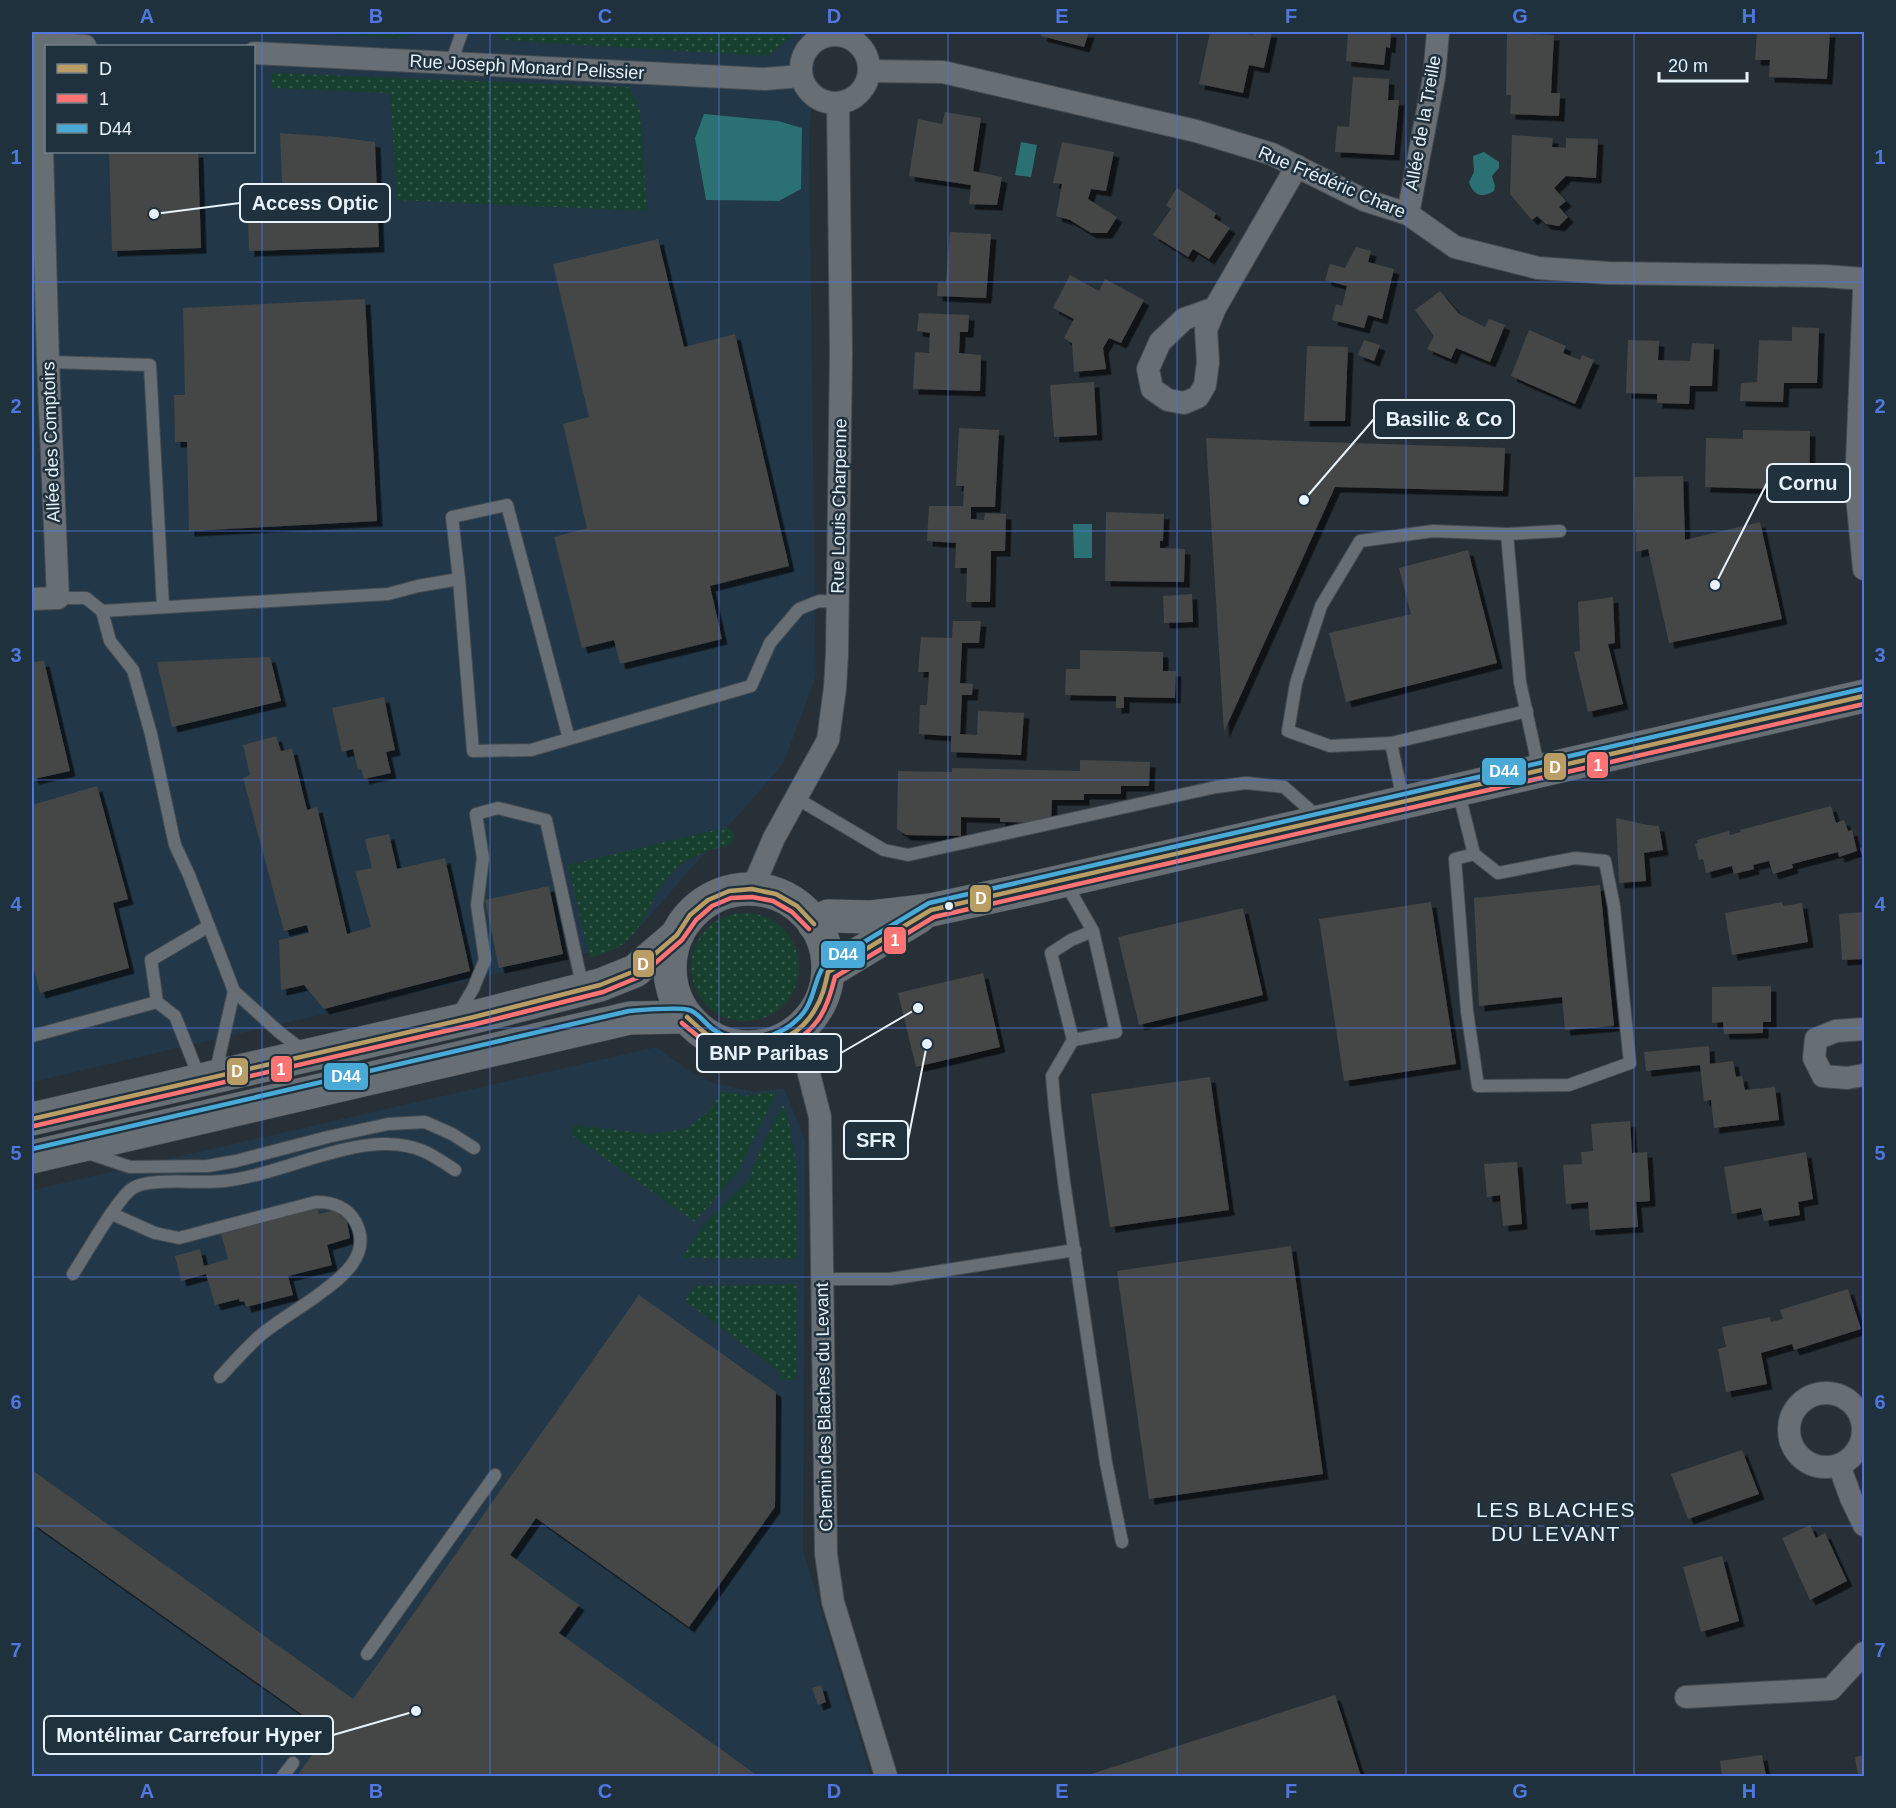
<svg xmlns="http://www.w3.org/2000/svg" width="1896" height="1808" font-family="Helvetica,sans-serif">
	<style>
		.built { fill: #223747; fill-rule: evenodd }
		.grass { fill: url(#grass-dots) }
		.water { fill: #2b7072 }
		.building { fill: #454646; filter: url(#shadow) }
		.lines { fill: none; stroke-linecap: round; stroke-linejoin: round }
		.lane-casing { stroke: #444c52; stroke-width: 14 }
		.street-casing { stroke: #444c52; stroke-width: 24 }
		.secondary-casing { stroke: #444c52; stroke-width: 34 }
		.lane { stroke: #676e74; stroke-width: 12 }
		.street { stroke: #676e74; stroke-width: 22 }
		.secondary { stroke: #676e74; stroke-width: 33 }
		.bus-1-casing { stroke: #20313e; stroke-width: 9 }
		.bus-2-casing { stroke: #20313e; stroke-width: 9 }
		.bus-3-casing { stroke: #20313e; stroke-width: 9 }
		.bus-1 { stroke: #b99d64; stroke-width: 4.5 }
		.bus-2 { stroke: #ff7373; stroke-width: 4.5 }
		.bus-3 { stroke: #4aaad7; stroke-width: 4.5 }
		.grid { fill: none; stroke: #5077e0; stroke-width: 1.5; stroke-opacity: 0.55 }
		.bus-dot { fill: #e7f2fa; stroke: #20313e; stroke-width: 2 }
		.labels { text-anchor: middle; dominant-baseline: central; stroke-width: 5; stroke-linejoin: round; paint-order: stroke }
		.street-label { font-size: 18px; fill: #e7f2fa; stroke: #20313e }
		.quarter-label { font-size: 21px; letter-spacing: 1.5px; fill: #e7f2fa; stroke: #20313e }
		.leader { fill: none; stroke: #e7f2fa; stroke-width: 2 }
		.callout-dot { fill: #e7f2fa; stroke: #20313e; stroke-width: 2 }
		.callout { fill: #20313e; stroke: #e7f2fa; stroke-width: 2 }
		.callout-label { font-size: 20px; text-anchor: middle; font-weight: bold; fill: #e7f2fa }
		.line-badge { stroke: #20313e; stroke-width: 2 }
		.badge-label { font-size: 16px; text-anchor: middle; font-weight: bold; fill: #fff }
		.neatline { fill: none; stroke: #5077e0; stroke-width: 2 }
		.grid-label { font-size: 20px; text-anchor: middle; font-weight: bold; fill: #5077e0 }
	</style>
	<defs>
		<pattern id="grass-dots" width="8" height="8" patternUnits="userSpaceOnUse" patternTransform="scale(1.5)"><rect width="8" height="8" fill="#18402f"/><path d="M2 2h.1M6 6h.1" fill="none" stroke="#3a5c4e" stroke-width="1.8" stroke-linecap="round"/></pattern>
		<filter id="shadow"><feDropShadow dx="5.5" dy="5.5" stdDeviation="0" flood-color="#0009"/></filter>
	</defs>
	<rect width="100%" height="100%" fill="#273037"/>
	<g class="built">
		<path d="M32,32H817L809,138L816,676L783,764L625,944L32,1082ZM46,46H254V152H46Z"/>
		<path d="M656,1047L688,1070L713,1083L755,1092L784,1088L805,1140L803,1550L871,1776H32V1190Z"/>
	</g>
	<g class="grass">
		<path d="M292,32H423L399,38Z"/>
		<path d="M494,32H798L768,56L501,40Z"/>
		<path d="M271,73L629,87L640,110L647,211L397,200L390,93L272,88Z"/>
		<path d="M728,827L735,835L731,844C711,850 691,855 676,869C637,906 654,941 590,958L568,865Z"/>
		<circle cx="745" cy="967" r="54"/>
		<path d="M722,1091L744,1096L777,1092L737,1173L695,1222L570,1134L575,1125L650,1134L687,1129L711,1109Z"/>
		<path d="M783,1104C801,1155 797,1205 797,1259L682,1258L704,1225L747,1182L772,1125Z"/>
		<path d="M797,1284L796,1380H780V1372L685,1301L695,1286Z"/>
	</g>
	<g class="water">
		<path d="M704,114L778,121L802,128L801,189L779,201L706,200L695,138Z"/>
		<path d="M1021,142L1037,145L1031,177L1015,175Z"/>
		<path d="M1484,152L1499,162V168L1492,176L1495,186L1494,191C1482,199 1473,195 1469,182L1474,172L1473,156Z"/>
		<path d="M1073,524H1092V558H1074Z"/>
	</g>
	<g class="building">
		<path d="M1042,32H1089L1084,47L1041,36Z"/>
		<path d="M1210,32H1236L1253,35V32H1272L1264,68L1249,65L1243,93L1199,84Z"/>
		<path d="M1348,32H1391L1390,48L1386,47L1384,65L1346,61Z"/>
		<path d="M1757,32H1830L1827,79L1769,77L1770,60H1755Z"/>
		<path d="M1507,33L1554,35L1551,93H1560L1559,116L1510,114L1511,95H1506Z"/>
		<path d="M1353,77L1389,79L1388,100H1399L1394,155L1335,152L1337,126L1349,127Z"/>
		<path d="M945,112L981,118L973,171L1002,177L997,205L969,204L971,185L909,176L918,119L942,124Z"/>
		<path d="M280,133L336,137L375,142L379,247L249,251L248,215L283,206Z"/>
		<path d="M1512,135L1553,138L1552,147L1566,148V138L1598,139L1596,178L1566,176L1554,188L1566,201L1559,207L1568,217L1559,226L1546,224L1537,216L1532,220L1510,194Z"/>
		<path d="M1062,142L1114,152L1106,191L1091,189L1088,199L1117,217L1107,233H1091L1070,220L1056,216L1062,184L1053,183Z"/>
		<path d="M109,152H198L201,248L112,251Z"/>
		<path d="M1177,188L1216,213L1214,218L1230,228L1209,259L1193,249L1188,257L1153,235L1171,209L1166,205Z"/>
		<path d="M950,232L991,234L986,298L937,296L938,282L946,283Z"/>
		<path d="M658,239L684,347L735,334L789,566L710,586L722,639L620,664L614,640L582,648L554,537L587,528L563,424L589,417L553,264Z"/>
		<path d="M1356,247L1371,251L1368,262L1394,269L1382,319L1368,315L1364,328L1332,320L1336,304L1342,306L1347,286L1325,280L1330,264L1345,268Z"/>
		<path d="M1070,275L1099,291L1105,279L1144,300L1121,343L1109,338L1103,348L1106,369L1074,372L1072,343L1064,338L1074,319L1053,308Z"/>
		<path d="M1440,291L1459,314L1485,327L1489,319L1505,325L1490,362L1456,348L1451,359L1427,349L1434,336L1415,310Z"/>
		<path d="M365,299L377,521L189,531L187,442H175L174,395H185L183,308Z"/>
		<path d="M919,313L969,315L968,332H960L959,353L981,355L980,391L913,389L915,352L929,353L930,333L917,331Z"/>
		<path d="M1792,327L1819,328L1817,383H1784L1783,402L1740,401L1741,383L1757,382L1759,340L1792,341Z"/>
		<path d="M1529,330L1566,346L1563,353L1580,360L1582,355L1594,360L1575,404L1511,376Z"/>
		<path d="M1364,340L1380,345L1374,361L1358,355Z"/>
		<path d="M1628,340L1659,341L1658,360L1690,361L1692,343L1714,344L1712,386H1690L1689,404L1657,403V394L1626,393Z"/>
		<path d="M1307,346L1348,347L1345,421H1304Z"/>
		<path d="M1094,382L1097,435L1054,437L1050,385Z"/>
		<path d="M959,428L999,430L995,507H971V519L984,520L985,513L1006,514L1005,551H991L990,602H966L967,568H955L956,543L927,541L929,506H963L964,486H956Z"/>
		<path d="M1743,430L1810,431L1809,490L1705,487L1706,438L1743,439Z"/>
		<path d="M1206,438L1505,448L1503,491L1335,487L1224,732Z"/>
		<path d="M1683,476L1685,540L1760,522L1782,619L1669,643L1648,549L1636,552L1634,477Z"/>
		<path d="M1106,512L1164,514L1163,541H1160V548L1185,549L1184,582L1105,581Z"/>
		<path d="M1468,550L1497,663L1346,702L1329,633L1411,614L1399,568Z"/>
		<path d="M1192,594L1193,622L1164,623L1163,596Z"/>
		<path d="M1613,597L1615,643L1608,644L1623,704L1588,712L1574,652L1580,651L1578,602Z"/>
		<path d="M953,621H981L979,643H962L960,683L973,684L972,695H962L960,734L977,735L978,711L1024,713L1021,755L951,752V736L919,734L920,705H927L929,672H918L921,637L952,638Z"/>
		<path d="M1080,650L1163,652V671H1176L1175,698L1124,697V708H1116V696L1065,695L1066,669H1080Z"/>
		<path d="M270,657L281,701L172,727L157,662Z"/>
		<path d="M44,661L70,771L34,779L32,777V662Z"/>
		<path d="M384,697L395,750L386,752L391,773L364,779L361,769L358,770L353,749L342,752L332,708Z"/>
		<path d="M276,736L281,751L292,749L307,810L317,807L347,934L371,927L355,871L372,868L365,839L389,834L397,869L445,858L470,971L324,1009L304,985L281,990L279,940L309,933L307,925L284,931L243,778L250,775L243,745Z"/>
		<path d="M1080,760L1150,762L1149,786H1121V794H1084V800H1052L1051,823L1000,822V818L961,817V836L906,835L897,829L898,771L952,772V768L1080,771Z"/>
		<path d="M97,786L128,899L113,903L129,968L40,993L32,963V805Z"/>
		<path d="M1831,806L1836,823L1844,820L1848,831L1852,830L1857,851L1839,857L1838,852L1792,864L1793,868L1773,874L1769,861L1753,865L1754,869L1734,874L1732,866L1706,873L1703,859L1699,860L1695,844L1698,843L1697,840L1729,831L1730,835L1741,832L1740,830Z"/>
		<path d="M1616,818L1647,825L1659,826L1663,850L1644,853L1646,881L1619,883Z"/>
		<path d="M1864,847V864L1860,848Z"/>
		<path d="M1600,885L1614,1026L1565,1030L1562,997L1479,1006L1474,898Z"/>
		<path d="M549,886L563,954L499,968L485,900Z"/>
		<path d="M1431,902L1456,1064L1344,1081L1319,919Z"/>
		<path d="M1782,902L1783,906L1802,903L1808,942L1732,955L1725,913Z"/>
		<path d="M1243,908L1263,995L1139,1025L1118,937Z"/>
		<path d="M1864,912V959L1842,960L1839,914Z"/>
		<path d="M983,973L1000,1047L916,1067L898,993Z"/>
		<path d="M1771,986V1022H1763V1033L1724,1034L1723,1022L1712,1023V987Z"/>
		<path d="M1709,1046L1710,1064L1733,1061L1736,1077L1742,1076L1745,1090L1775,1087L1779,1120L1714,1128L1711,1100L1704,1101L1700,1065L1646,1071L1644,1052Z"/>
		<path d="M1210,1077L1229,1210L1110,1227L1091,1094Z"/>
		<path d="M1630,1121L1632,1153L1647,1152L1650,1201L1636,1202L1638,1227L1590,1230L1588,1202L1566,1204L1563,1165L1582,1164L1581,1152L1593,1151L1591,1124Z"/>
		<path d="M1806,1152L1813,1199L1798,1202L1800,1215L1764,1221L1761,1208L1732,1214L1724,1167Z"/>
		<path d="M1517,1162L1522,1224L1503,1226L1500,1195L1487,1197L1484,1164Z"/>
		<path d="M317,1208L319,1214L335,1210L347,1221L350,1238L327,1245L332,1265L288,1276L293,1295L246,1307L244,1301L240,1302L239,1299L215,1305L206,1274L181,1281L175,1256L200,1249L204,1266L228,1259L221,1234Z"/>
		<path d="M1291,1246L1323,1474L1149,1499L1117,1271Z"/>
		<path d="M1848,1289L1861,1329L1794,1350L1792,1344L1761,1353L1767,1384L1726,1392L1718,1349L1726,1347L1722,1327L1770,1317L1771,1322L1783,1319L1780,1310Z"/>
		<path d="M639,1295L776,1392L775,1507L689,1627L536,1518L510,1555L579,1605L559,1633L758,1776H297L328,1733L32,1523V1470L353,1699Z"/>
		<path d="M1742,1450L1759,1494L1688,1519L1671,1474Z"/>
		<path d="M1810,1525L1816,1538L1825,1533L1847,1581L1810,1600L1782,1538Z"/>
		<path d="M1722,1556L1739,1621L1701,1632L1683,1567Z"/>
		<path d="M821,1685L826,1702L818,1705L812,1688Z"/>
		<path d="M1335,1695L1361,1776H1085Z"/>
		<path d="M1762,1755L1766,1776H1722L1720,1761Z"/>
		<path d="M1864,1755V1776H1858L1855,1757Z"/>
	</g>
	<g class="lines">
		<g class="lane-casing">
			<g id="lane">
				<path d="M451,63L462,32"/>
				<path d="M48,362L150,365L163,607"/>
				<path d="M1507,534L1520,682L1539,770"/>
				<path d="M58,598H86L102,611L110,641L133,670L151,734L175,845L189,875L234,991L279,1032L305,1052"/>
				<path d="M102,611L388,594L418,586L459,579"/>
				<path d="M569,739L507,505L452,517L459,579L473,751L531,750L751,686L770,643L799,609L819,601L837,602"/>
				<path d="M1391,743L1527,711"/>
				<path d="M1458,790L1474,854L1498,873L1575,858L1605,861L1614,907L1630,1063L1569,1085L1478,1086L1467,1011L1455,859L1474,854"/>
				<path d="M796,798L884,850L908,855L1216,787L1246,783L1284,787L1318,817"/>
				<path d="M1403,800L1391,743L1330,746L1288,731L1296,683L1321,606L1360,541L1433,531L1507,534L1560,531"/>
				<path d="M1065,882L1093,931L1116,1032L1073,1040L1051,953L1071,940L1093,931"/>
				<path d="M157,1002L151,960L209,926"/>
				<path d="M458,1014L473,989L485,960L477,905L483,858L476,814L498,808L546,820L583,989"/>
				<path d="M32,1036L157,1002L175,1016L200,1079"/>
				<path d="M1073,1040L1052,1076L1055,1110L1064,1182L1106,1463L1122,1542"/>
				<path d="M215,1075L234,991"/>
				<path d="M88,1153L130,1167L208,1166L236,1161L328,1137L388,1124L425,1122L452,1134L474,1148"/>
				<path d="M112,1214L155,1233L179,1238L316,1202C332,1202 346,1206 355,1221C375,1257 336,1282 311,1300C295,1311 277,1322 262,1334C247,1347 233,1363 220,1377"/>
				<path d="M73,1274C85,1256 117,1198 133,1188C150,1177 201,1184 224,1181C277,1175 337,1143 388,1144C419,1145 431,1154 455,1170"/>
				<path d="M821,1279H890L1075,1250"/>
				<path d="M367,1654L495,1475"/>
				<path d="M283,1776L293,1763"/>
			</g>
		</g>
		<g class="street-casing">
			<g id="street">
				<circle cx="835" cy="69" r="34"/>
				<path d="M32,42L85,46"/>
				<path d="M254,53L765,79L801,76"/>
				<path d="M869,71L943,72L1196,131L1272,154L1364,200L1408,214L1455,247L1538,268L1608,273L1824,276L1864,279"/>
				<path d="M1408,214L1434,77L1438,32"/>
				<path d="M1864,291L1856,486L1864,569"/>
				<path d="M1215,308L1206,330L1208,362L1205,385L1198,397L1184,403L1168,400L1152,389L1148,369L1160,342L1184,319L1215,308L1297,166"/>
				<path d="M32,599L58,598L48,362L39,43"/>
				<path d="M752,889L774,838L828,740L835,688L837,653L841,353L838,104"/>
				<path d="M1864,1029L1836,1031L1816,1039L1814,1058L1823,1076L1847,1078L1864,1075"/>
				<path d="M793,1034L807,1066L820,1117L826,1554L833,1602L886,1776"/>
				<circle cx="1826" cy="1430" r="37"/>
				<path d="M1839,1465L1851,1498L1864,1525"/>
				<path d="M1686,1697L1831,1689L1864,1653"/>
			</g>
		</g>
		<g class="secondary-casing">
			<g id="secondary">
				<circle cx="749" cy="968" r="79"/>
				<path d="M814,924L828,916L872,917L931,910L1019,891L1864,696"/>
				<path d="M828,972L919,917"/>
				<path d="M32,1119L474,1017L600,985L635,971L677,935"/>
				<path d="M32,1157L630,1018L687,1017"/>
			</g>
		</g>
		<use href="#lane" class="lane"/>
		<use href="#street" class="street"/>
		<use href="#secondary" class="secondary"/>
		<g class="bus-1-casing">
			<g id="bus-1">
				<path d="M687,1017C698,1027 710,1039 724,1044C756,1055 797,1040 814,1011C822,999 825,986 828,972L931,910L1864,696"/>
				<path d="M32,1119L474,1017L600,985L635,971L677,935L690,915L708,900L729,891L752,889L776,894L797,906L814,924"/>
			</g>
		</g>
		<g class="bus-2-casing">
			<g id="bus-2">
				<path d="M682,1023C694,1033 705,1043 719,1050C753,1065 797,1048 818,1020C827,1007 831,992 835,977L934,917L1864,704"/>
				<path d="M34,1126L476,1024L603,992L639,977L682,940L696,920L712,906L731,898L752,897L773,901L792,912L809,929"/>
			</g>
		</g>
		<g class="bus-3-casing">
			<path id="bus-3" d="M32,1149L629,1011C641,1010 680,1007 689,1010C698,1012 706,1025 714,1030C742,1049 784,1038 804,1012C815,998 814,979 824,966L929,903L1862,689"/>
		</g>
		<use href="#bus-1" class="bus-1"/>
		<use href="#bus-2" class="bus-2"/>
		<use href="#bus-3" class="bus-3"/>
	</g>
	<path class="grid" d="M262,32V1776M490,32V1776M719,32V1776M948,32V1776M1177,32V1776M1406,32V1776M1634,32V1776M32,282H1864M32,531H1864M32,780H1864M32,1028H1864M32,1277H1864M32,1526H1864"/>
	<circle class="bus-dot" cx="949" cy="906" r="5"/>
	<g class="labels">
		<g class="street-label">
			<text transform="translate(527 67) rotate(3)">Rue Joseph Monard Pelissier</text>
			<text transform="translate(1423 123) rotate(-80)">Allée de la Treille</text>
			<text transform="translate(1332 182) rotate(23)">Rue Frédéric Chare</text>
			<text transform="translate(51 442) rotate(-92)">Allée des Comptoirs</text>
			<text transform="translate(839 506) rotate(-89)">Rue Louis Charpenne</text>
			<text transform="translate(824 1407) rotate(-91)">Chemin des Blaches du Levant</text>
		</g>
		<g class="quarter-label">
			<text x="1556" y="1509">LES BLACHES<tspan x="1556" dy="24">DU LEVANT</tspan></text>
		</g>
	</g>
	<path class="leader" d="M154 214L240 203M1304 500L1374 419M1715 585L1767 483M918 1008L841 1053M927 1044L908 1140M416 1711L333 1735"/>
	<g class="callout-dot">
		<circle cx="154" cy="214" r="6"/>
		<circle cx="1304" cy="500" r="6"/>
		<circle cx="1715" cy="585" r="6"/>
		<circle cx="918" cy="1008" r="6"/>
		<circle cx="927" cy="1044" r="6"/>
		<circle cx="416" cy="1711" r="6"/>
	</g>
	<g class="callout">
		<rect x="240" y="184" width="150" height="38" rx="6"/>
		<rect x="1374" y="400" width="140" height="38" rx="6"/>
		<rect x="1767" y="464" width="83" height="38" rx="6"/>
		<rect x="697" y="1034" width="144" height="38" rx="6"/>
		<rect x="844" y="1121" width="64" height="38" rx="6"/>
		<rect x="44" y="1716" width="289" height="38" rx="6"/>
	</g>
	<g class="callout-label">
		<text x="315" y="210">Access Optic</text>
		<text x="1444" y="426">Basilic &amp; Co</text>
		<text x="1808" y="490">Cornu</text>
		<text x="769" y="1060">BNP Paribas</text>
		<text x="876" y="1147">SFR</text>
		<text x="189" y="1742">Montélimar Carrefour Hyper</text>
	</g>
	<g class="line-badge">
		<rect x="1586" y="751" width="23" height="28" rx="6" fill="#ff7373"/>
		<rect x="1543" y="752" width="24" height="29" rx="6" fill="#b99d64"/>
		<rect x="1481" y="757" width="46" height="29" rx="6" fill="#4aaad7"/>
		<rect x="969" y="884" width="23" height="29" rx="6" fill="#b99d64"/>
		<rect x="883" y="926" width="24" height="29" rx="6" fill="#ff7373"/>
		<rect x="820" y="940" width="46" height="29" rx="6" fill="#4aaad7"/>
		<rect x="632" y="949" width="23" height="29" rx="6" fill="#b99d64"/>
		<rect x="270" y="1055" width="23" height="28" rx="6" fill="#ff7373"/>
		<rect x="226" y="1057" width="23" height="29" rx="6" fill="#b99d64"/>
		<rect x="323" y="1062" width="46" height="29" rx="6" fill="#4aaad7"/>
	</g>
	<g class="badge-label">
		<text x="1598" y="771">1</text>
		<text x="1555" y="773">D</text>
		<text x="1504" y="777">D44</text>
		<text x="981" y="904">D</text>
		<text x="895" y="946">1</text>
		<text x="843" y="960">D44</text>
		<text x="643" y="970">D</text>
		<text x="281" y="1075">1</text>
		<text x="237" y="1077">D</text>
		<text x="346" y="1082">D44</text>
	</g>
	<rect width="1896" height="1808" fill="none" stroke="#20313e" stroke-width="66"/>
	<rect x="45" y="45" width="210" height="108" fill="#20313e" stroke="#707e89" stroke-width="1.5"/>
	<rect x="57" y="64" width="30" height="9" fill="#b99d64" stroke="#707e89" stroke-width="1.5"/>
	<text x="99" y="75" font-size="18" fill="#e7f2fa">D</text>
	<rect x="57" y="94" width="30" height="9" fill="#ff7373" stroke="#707e89" stroke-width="1.5"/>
	<text x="99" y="105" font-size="18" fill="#e7f2fa">1</text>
	<rect x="57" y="124" width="30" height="9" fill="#4aaad7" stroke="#707e89" stroke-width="1.5"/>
	<text x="99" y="135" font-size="18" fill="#e7f2fa">D44</text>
	<path d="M1659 72v9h88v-9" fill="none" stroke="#e7f2fa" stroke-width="3"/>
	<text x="1668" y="72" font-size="18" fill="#e7f2fa" stroke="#20313e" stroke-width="4.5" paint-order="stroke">20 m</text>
	<rect x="33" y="33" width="1830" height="1742" class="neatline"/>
	<g class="grid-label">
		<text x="147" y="23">A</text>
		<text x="376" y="23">B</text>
		<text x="605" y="23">C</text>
		<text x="834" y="23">D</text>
		<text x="1062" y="23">E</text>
		<text x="1291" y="23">F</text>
		<text x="1520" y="23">G</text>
		<text x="1749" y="23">H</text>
		<text x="16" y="164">1</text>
		<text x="1880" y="164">1</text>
		<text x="16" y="413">2</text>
		<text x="1880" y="413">2</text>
		<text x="16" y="662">3</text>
		<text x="1880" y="662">3</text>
		<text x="16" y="911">4</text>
		<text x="1880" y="911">4</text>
		<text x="16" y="1160">5</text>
		<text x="1880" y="1160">5</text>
		<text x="16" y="1409">6</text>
		<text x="1880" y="1409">6</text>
		<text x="16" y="1657">7</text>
		<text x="1880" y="1657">7</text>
		<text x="147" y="1798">A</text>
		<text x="376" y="1798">B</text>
		<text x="605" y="1798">C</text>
		<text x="834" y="1798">D</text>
		<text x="1062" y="1798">E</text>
		<text x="1291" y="1798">F</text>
		<text x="1520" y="1798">G</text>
		<text x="1749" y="1798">H</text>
	</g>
</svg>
